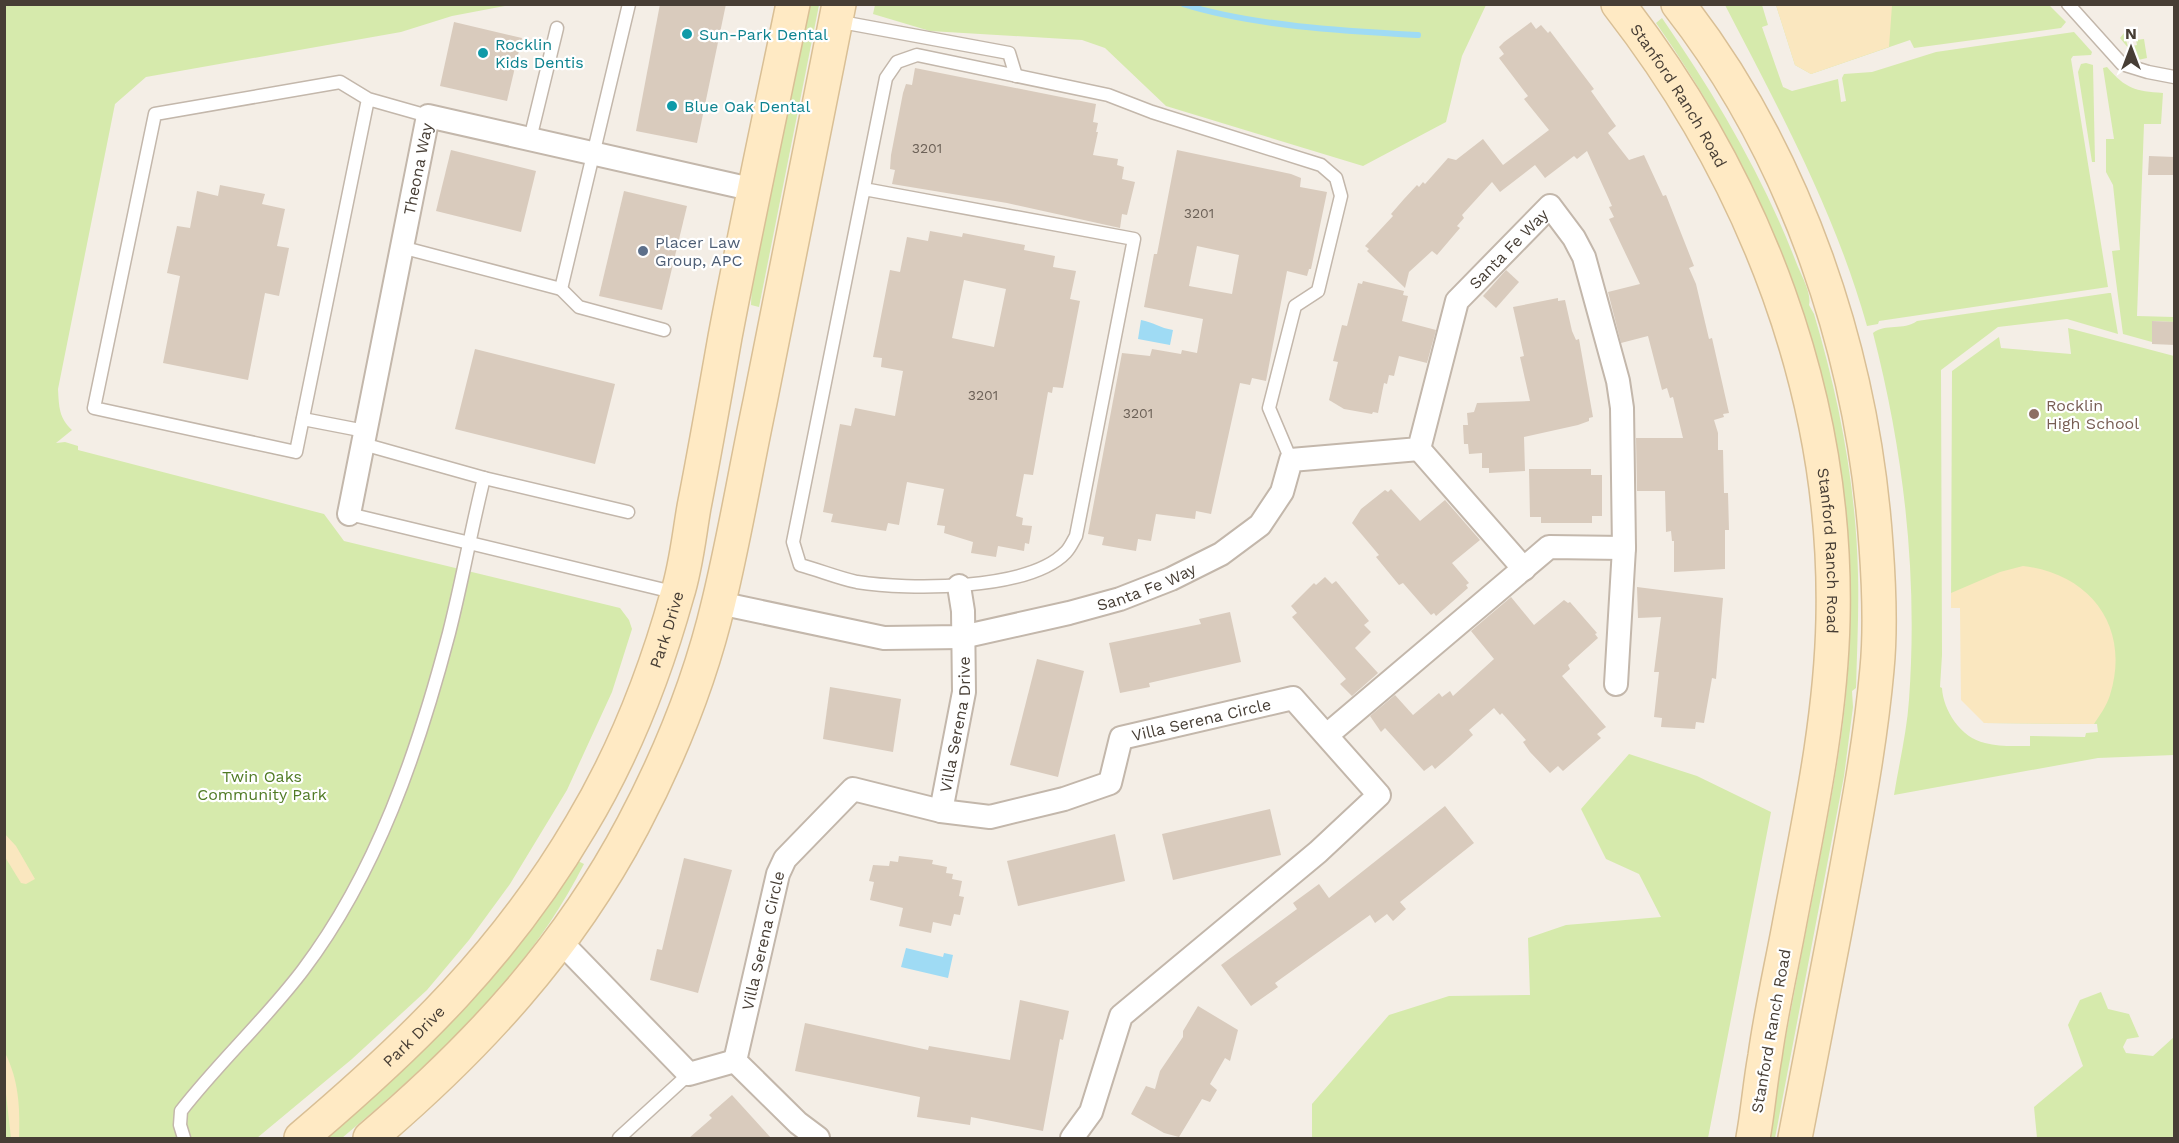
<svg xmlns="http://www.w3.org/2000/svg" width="2179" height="1143" font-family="'Work Sans',sans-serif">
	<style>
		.green { fill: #d6eaac }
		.sand { fill: #fae7bf }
		.water { fill: #9fdbf4 }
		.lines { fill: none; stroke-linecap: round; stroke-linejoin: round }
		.stream { stroke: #9fdbf4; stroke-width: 6 }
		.building { fill: #d9cbbd; fill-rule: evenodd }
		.lane-casing { stroke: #c3b7ab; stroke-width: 15 }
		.street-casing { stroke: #c3b7ab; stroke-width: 26 }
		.secondary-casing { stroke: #d9bf95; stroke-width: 36 }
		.lane { stroke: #fff; stroke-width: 12 }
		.street { stroke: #fff; stroke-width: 22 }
		.secondary { stroke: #ffeac4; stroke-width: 33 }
		.culture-dot { fill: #0f9aa8; stroke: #fff; stroke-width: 2 }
		.service-dot { fill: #5c6f8a; stroke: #fff; stroke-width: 2 }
		.education-dot { fill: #8d6e63; stroke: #fff; stroke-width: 2 }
		.labels { text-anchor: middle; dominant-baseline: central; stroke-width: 4.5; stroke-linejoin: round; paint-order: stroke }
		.number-label { font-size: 14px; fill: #6c6157 }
		.culture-label { font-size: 16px; fill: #0d838f; stroke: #fff; text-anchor: start }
		.street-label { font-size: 16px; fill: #473e35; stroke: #fff }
		.service-label { font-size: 16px; fill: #4e5e75; stroke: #fff; text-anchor: start }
		.education-label { font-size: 16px; fill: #785e54; stroke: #fff; text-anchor: start }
		.park-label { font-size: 16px; fill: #507b25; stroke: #fff }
	</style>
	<rect width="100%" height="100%" fill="#f4eee6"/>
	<g class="green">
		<path d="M5,5H510L452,16L401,32L146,77L115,104L58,389C59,407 59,418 72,430L56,443L65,442L78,446V450L324,514L344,541L620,608L629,620L632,629L612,692L567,790L510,884L469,940L427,990L352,1059L257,1138H5Z"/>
		<path d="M806,5H819L759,307L751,305L752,282Z"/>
		<path d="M875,5V4L1486,5L1462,56L1446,122L1363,166L1166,106L1105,48L1082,40L930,31L873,14Z"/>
		<path d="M1725,5H1762L1768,25L1762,27L1783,87L1792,91L1838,79L1841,102L1846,101L1842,78L1844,74L1872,72L1936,52L2074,32L2092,52L2091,55L2073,56L2071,59L2108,287L1879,321L1878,324L1867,326C1835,212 1779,109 1725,5Z"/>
		<path d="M1776,5H2049L2066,22L2061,28L1914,48L1910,40L1811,74L1795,65Z"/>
		<path d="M1662,18C1715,95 1762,174 1796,262C1800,273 1812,293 1809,305L1814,314C1839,398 1856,485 1858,574C1859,612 1857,650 1856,688L1852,691L1853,707L1844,776L1775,1138H1767C1783,1052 1799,966 1816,880C1828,814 1842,749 1847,683C1867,443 1793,218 1656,23Z"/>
		<path d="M2124,33L2128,47L2137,45L2136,40L2144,39L2147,58L2138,60L2120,38Z"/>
		<path d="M2086,63L2093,65L2095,162H2092L2078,72L2081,64Z"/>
		<path d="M2107,67C2126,89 2135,91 2163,93L2161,124H2144L2137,316L2174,317V322L2153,321L2152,342L2123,334L2112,251L2120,250L2113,185L2106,172V139H2114L2103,68Z"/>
		<path d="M2109,293H2111L2118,334L2067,319L1998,327L1941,370L1942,655L1940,687L1942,688C1943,710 1961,738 1985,743C1999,747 2014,746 2030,746V736L2085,737L2086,733L2098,732L2097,724L1984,723L1960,608H1951L1952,371L1999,337L2001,348L2071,354L2068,328L2174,356V755L2098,758L1894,795C1899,764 1907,731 1909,700C1918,576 1904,453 1873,333C1886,323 1903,331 1917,321Z"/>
		<path d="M1629,754L1697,776L1771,812L1708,1138H1312V1104L1389,1015L1449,996L1530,995L1528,938L1566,925L1661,917L1639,874L1606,859L1581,809Z"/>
		<path d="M576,860L584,864C528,975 435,1060 342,1138H322C377,1092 431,1046 478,992C514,951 544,904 576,860Z"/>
		<path d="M2101,992L2108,1009L2129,1014L2139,1037L2127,1039L2123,1047L2126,1053L2153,1056L2174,1037V1138H2037L2034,1107L2083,1066L2068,1025L2080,1000Z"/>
	</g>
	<g class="sand">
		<path d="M1776,5H1892L1889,47L1811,74L1795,65Z"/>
		<path d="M2023,566C2091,574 2131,628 2110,695C2107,705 2100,715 2094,724L1984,723L1961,700L1960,608H1951V593L2000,572Z"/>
		<path d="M4,833L16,846L35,879L26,884L21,883L5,857Z"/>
		<path d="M5,1053C19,1080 20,1109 19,1138H11L5,1085Z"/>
	</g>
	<g class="water">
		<path d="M1141,320C1153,322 1160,328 1173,330L1170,345L1138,339Z"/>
		<path d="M906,948L943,957L944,953L953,955L948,978L901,967Z"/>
	</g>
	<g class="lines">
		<path class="stream" d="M1183,4C1252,26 1345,31 1418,35"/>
	</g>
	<g class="building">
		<path d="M660,4H726L697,143L636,131Z"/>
		<path d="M454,22L522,38L507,101L440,86Z"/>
		<path d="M1531,22L1536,29L1541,25L1548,33L1550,31L1594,89L1591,91L1616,126L1608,133L1629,160L1644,155L1663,196L1666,195L1694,266L1689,268L1696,284L1709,339L1712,338L1729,413L1723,414L1724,417L1714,420L1718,433V450H1723L1724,493H1728L1729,530H1725V569L1674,572V541H1672L1671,531L1666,532L1665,491H1637L1636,438H1683L1673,397L1670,398L1667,388L1662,390L1648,336L1621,343L1608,292L1640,284L1609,219L1614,217L1609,207L1612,206L1587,151L1577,159L1574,156L1545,178L1535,165L1500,192L1492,182L1462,215L1464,218L1457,226L1460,228L1437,255L1432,251L1409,272L1405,288L1367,251L1369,249L1365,246L1393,216L1391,214L1404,199L1417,185L1419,187L1423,182L1425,184L1448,158L1456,160L1483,139L1503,165L1549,130L1524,99L1528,96L1499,58L1504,54L1499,47L1504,42Z"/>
		<path d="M915,68L1096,104L1093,122L1098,123L1096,132H1098L1093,155L1118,159L1117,165L1124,167L1122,179L1135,182L1127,215L1122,214L1120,228L1007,203L892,184L895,170L890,169L891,155L903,93L906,84L912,85Z"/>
		<path d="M451,150L536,171L521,232L436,211Z"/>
		<path d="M1177,150L1291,174L1301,178L1300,187L1327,192L1311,269H1309L1307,276L1287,271L1266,381L1252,378L1250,385L1240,383L1211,514L1196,511L1195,519L1156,514L1151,541L1138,539L1136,551L1102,545L1104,537L1088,534L1122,353L1150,356L1152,349L1181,354L1182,350L1197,353L1203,319L1144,307L1154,254H1157ZM1197,246L1239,255L1232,294L1189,286Z"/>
		<path d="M2149,156L2175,157V175H2148Z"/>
		<path d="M220,185L265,194L262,204L285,209L277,246L289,248L279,296L265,293L248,380L163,363L180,276L167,273L177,226L190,228L197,191L218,196Z"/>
		<path d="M624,191L687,206L662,310L599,296Z"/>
		<path d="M930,231L962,237L963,233L1025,245L1024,250L1055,256L1053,267L1076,271L1070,299L1080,301L1063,388L1053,387L1052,393L1048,392L1033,475L1024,474L1016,516L1023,518L1022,525L1032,526L1029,544L1025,543L1024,551L998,546L996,557L971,553L973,542L944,533L945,526L937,525L944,489L907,482L899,525L888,523L886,531L831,522L833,514L823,512L840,424L851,426L855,408L895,416L903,371L881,367L882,358L873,357L890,270L900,272L907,237L928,241ZM964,280L1006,289L994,347L952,338Z"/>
		<path d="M1506,270L1519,282L1496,308L1483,296Z"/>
		<path d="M1363,281L1404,291L1403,295L1408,296L1402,321L1436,330L1427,363L1399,356L1394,376L1389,375L1387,384L1384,383L1378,413L1373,412L1372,414L1344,409L1329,400L1338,362L1333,361L1342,325L1347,326L1358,283L1362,284Z"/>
		<path d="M1558,298V301L1565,300L1572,331L1576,340L1579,339L1593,417L1589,418V421L1578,425L1524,437L1525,471L1489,473V468H1482V453L1469,454L1468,444H1464L1463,425H1468L1467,413L1474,412L1477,403L1530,401L1520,357L1524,356L1513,307Z"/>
		<path d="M2152,321L2175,322V345L2152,344Z"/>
		<path d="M475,349L615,384L595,464L455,429Z"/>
		<path d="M1529,469H1591V475H1602V516H1592V523H1541V517H1530Z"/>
		<path d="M1391,489L1420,521L1445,500L1480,540L1452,563L1469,583L1466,585L1468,588L1436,616L1434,613L1431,615L1403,583L1399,585L1376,557L1379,555L1352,523L1361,509L1385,490L1388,492Z"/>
		<path d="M1325,577L1332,584L1336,581L1369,621L1364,625L1371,632L1355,648L1378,673L1352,696L1340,684L1346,679L1292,617L1297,613L1291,606L1314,583L1316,585Z"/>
		<path d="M1637,587L1723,598L1716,679L1712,678L1704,723L1696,722L1695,729L1661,727L1662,718L1654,717L1659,672H1654L1661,617L1638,618Z"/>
		<path d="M1511,597L1534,625L1564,600L1568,603L1570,602L1597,633L1595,634L1598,638L1568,665L1570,669L1562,676L1606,727L1597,734L1601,738L1563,771L1558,766L1550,773L1530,752L1523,742L1526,740L1502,713L1500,715L1494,708L1469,730L1473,735L1450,756L1435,769L1432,765L1424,771L1385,728L1381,732L1370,716L1395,695L1413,715L1439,693L1442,697L1450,691L1453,696L1494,659L1471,631Z"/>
		<path d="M1230,612L1241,662L1149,683L1150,687L1120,693L1109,643L1201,624L1199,619Z"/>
		<path d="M1037,659L1084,671L1058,777L1010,765Z"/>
		<path d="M830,687L901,699L893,752L823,739Z"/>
		<path d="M1445,806L1474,843L1400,902L1406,909L1393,921L1387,914L1375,923L1370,915L1275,983L1278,987L1251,1006L1221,965L1297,909L1293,903L1319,884L1329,898Z"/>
		<path d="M1270,809L1281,855L1173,880L1162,834Z"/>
		<path d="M1115,834L1125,881L1018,906L1007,861Z"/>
		<path d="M899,856L933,860L932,864L947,867L946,873L953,874L952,879L962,881L959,896L964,897L960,915L954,914L951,926L933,922L931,933L899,926L903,908L870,900L874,882L869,881L873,865L889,866L890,861L898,862Z"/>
		<path d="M684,858L732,870L698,993L650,980L657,949L662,950Z"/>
		<path d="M1020,1000L1069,1011L1063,1040L1060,1039L1043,1131L971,1117L970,1125L917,1117L920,1097L795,1071L805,1023L928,1050L929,1046L1010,1060Z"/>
		<path d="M1198,1006L1238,1030L1230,1061L1225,1058L1210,1084L1217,1090L1210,1102L1202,1099L1179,1137L1164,1133L1131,1114L1146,1086L1155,1089L1160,1071L1183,1037V1031Z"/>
		<path d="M732,1095L771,1138H689L712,1118L709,1115Z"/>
	</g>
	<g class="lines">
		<g class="lane-casing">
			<g id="lane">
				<path d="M2068,4L2122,64L2148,72L2174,77"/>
				<path d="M836,21L1009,53L1016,76"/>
				<path d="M368,99L296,452L94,408L155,114L340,82L368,99L428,116"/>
				<path d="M530,139L557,28"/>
				<path d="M864,189L1134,239L1076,536C1073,541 1070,548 1066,552C1029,591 908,590 857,582C838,578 819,570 800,565L793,542L886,78L897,62L917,55L1108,95L1152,112L1321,165L1336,178L1341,196L1318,291L1295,306L1269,408L1291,460"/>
				<path d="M401,247L561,289L629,4"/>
				<path d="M561,289L579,307L664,330"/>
				<path d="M303,419L365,431"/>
				<path d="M484,478L628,512"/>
				<path d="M349,514L677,593"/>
				<path d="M184,1138L180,1125L181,1111C219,1062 266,1019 303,970C377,872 418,751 449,633C462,582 471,530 484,478L363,444"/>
				<path d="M619,1138L689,1074"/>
			</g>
		</g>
		<g class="street-casing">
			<g id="street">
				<path d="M1419,449L1524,569"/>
				<path id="s1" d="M349,514L428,116L755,190"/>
				<path id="s2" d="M719,603L884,638L962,637L1069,613L1120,599L1171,579L1221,554L1260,525L1282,492L1291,460L1419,449L1457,301L1550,206L1574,238L1584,257L1618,381L1622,408L1624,548L1549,547L1327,735"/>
				<path d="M1616,684L1624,548"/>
				<path id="s3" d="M941,811L964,692L963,611L959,586"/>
				<path d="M559,940L689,1074L735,1061"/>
				<path id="s4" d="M818,1138L798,1123L735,1061L778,874L785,859L853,789L941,811L990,817L1064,799L1110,783L1121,738L1293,698L1379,795L1318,852L1121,1016L1091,1112L1072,1138"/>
			</g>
		</g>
		<g class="secondary-casing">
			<g id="secondary">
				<path id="s5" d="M1618,4C1755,180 1838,395 1833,619C1831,722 1808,825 1789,926C1781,969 1771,1012 1765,1056C1760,1083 1758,1111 1753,1138"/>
				<path d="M1678,4C1797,156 1863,354 1876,545C1879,586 1881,628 1877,669C1870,747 1855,823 1841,899C1826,979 1810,1059 1795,1138"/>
				<path id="s6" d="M301,1138C412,1044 506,953 581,825C623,755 655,674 677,595C686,567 689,536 694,507C705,451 715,394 725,337C746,226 770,115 793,4"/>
				<path d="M370,1138C477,1047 567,950 633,825C670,755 701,678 719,601C735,535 746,468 760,402C786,270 813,137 839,4"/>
			</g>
		</g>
		<use href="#lane" class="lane"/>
		<use href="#street" class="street"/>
		<use href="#secondary" class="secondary"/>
	</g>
	<g class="culture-dot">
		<circle cx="687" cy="34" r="6"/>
		<circle cx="483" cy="53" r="6"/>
		<circle cx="672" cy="106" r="6"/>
	</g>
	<circle class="service-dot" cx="643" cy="251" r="6"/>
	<circle class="education-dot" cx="2034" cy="414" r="6"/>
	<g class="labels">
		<g class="number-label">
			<text x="927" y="148">3201</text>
			<text x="1199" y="213">3201</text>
			<text x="983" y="395">3201</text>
			<text x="1138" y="413">3201</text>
		</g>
		<g class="culture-label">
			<text x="699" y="34">Sun-Park Dental</text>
			<text x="495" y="44">Rocklin<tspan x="495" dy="18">Kids Dentis</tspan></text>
			<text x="684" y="106">Blue Oak Dental</text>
		</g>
		<g class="street-label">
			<text stroke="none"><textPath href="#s5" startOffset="110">Stanford Ranch Road</textPath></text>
			<text stroke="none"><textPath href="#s1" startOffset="352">Theona Way</textPath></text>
			<text stroke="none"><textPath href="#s2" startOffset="996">Santa Fe Way</textPath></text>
			<text stroke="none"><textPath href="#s5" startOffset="596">Stanford Ranch Road</textPath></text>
			<text stroke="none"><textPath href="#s2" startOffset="438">Santa Fe Way</textPath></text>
			<text stroke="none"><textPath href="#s6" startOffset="636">Park Drive</textPath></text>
			<text stroke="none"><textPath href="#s4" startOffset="813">Villa Serena Circle</textPath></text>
			<text stroke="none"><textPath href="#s3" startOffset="88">Villa Serena Drive</textPath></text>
			<text stroke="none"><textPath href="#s4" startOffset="237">Villa Serena Circle</textPath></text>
			<text transform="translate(1771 1031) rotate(-80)">Stanford Ranch Road</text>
			<text stroke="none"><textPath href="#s6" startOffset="152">Park Drive</textPath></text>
		</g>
		<g class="service-label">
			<text x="655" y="242">Placer Law<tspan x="655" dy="18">Group, APC</tspan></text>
		</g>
		<g class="education-label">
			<text x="2046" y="405">Rocklin<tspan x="2046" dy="18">High School</tspan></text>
		</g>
		<g class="park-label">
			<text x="262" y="776">Twin Oaks<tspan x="262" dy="18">Community Park</tspan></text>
		</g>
	</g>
	<rect width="2179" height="1143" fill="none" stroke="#473e35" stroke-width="12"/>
	<g transform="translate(2131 48)" stroke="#ffffff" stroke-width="4.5" paint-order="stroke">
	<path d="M0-4.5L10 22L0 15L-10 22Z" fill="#473e35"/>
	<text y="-9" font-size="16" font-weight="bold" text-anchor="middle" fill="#473e35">N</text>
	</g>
</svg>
